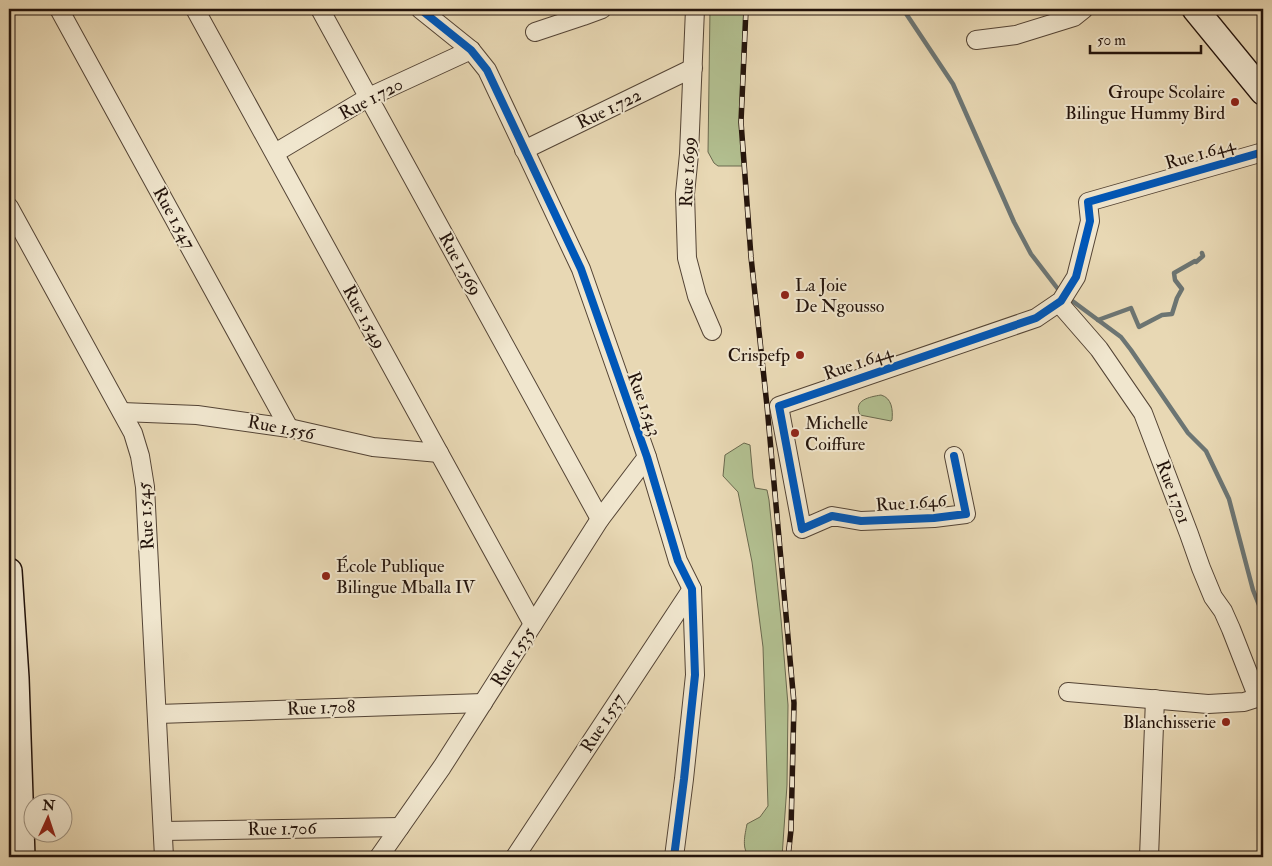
<svg xmlns="http://www.w3.org/2000/svg" width="1272" height="866" font-family="'IM FELL Double Pica',serif">
	<style>
		.green { fill: #b2bf90; stroke: #6a694e }
		.lines { fill: none; stroke-linecap: round; stroke-linejoin: round }
		.stream { stroke: #6c7573; stroke-width: 4.5 }
		.street-casing { stroke: #544435; stroke-width: 20 }
		.secondary-casing { stroke: #23130b; stroke-width: 28 }
		.street { stroke: #f0e6ce; stroke-width: 18 }
		.secondary { stroke: #f0e6ce; stroke-width: 25 }
		.rail-casing { stroke: #23130b; stroke-width: 5.5 }
		.rail { stroke: #f0e6ce; stroke-width: 4; stroke-dasharray: 11; stroke-linecap: butt }
		.cycleway-casing { stroke: #f0e6ce; stroke-width: 11 }
		.cycleway { stroke: #0057b8; stroke-width: 8 }
		.poi-dot { fill: #8f2418; stroke: #f0e6ce; stroke-width: 2 }
		.labels { text-anchor: middle; dominant-baseline: central; stroke-width: 4; stroke-linejoin: round; paint-order: stroke }
		.poi-label { font-size: 18px; fill: #23130b; stroke: #f0e6ce; text-anchor: end }
		.street-label { font-size: 18px; fill: #23130b; stroke: #f0e6ce }
	</style>
	<rect width="100%" height="100%" fill="#e8d8b4"/>
	<filter id="stains"><feTurbulence type="fractalNoise" baseFrequency=".004" numOctaves="4"/><feColorMatrix values="0 0 0 0 .2 0 0 0 0 .09 0 0 0 0 .02 0 0 0 .5 -.17"/></filter>
	<radialGradient id="worn" r=".72"><stop offset=".6" stop-color="#630" stop-opacity="0"/><stop offset="1" stop-color="#630" stop-opacity=".3"/></radialGradient>
	<g class="green">
		<path d="M710,9H746L741,122L744,166H718L714,163L708,152Z"/>
		<path d="M881,395C892,398 893,410 892,420L891,421L860,415C853,400 869,397 881,395Z"/>
		<path d="M744,443L750,445L753,478L755,488L767,490L769,500L781,619L788,705L787,785L782,857H750C741,849 745,835 747,824L760,817L768,806L763,647L752,562L738,492L723,476L725,455Z"/>
	</g>
	<g class="lines">
		<g class="stream">
			<path d="M903,9L953,84L1014,222L1031,254L1061,293"/>
			<path d="M1067,297L1121,337L1131,350L1188,433L1206,451L1229,499L1253,590L1263,615"/>
			<path d="M1098,320L1131,308L1139,327L1162,315L1172,314L1177,298L1182,289L1175,280L1174,273L1195,261L1196,262L1203,256L1202,253"/>
		</g>
		<g class="street-casing">
			<g id="street">
				<path d="M59,9L289,428"/>
				<path d="M195,9L533,624"/>
				<path d="M320,9L600,519"/>
				<path d="M420,9L471,50L487,70L581,269L647,457L678,561L692,589L695,675L684,779L674,857"/>
				<path d="M695,9L689,154L685,194L687,258L697,296L712,331"/>
				<path d="M535,32L583,16L602,9"/>
				<path d="M976,40L1016,35L1074,17L1084,9"/>
				<path d="M524,150L693,68"/>
				<path d="M275,153L369,97L471,50"/>
				<path d="M9,207L133,433L140,456L145,487L164,857"/>
				<path d="M1059,303L1099,349L1143,413L1189,534L1201,568L1213,597L1223,611L1231,629L1258,698"/>
				<path d="M122,412L197,415L289,428L373,447L439,453"/>
				<path d="M954,456L966,514L934,518L861,521L832,516L802,529L779,406L1036,318L1061,301L1076,277L1090,221L1088,202L1263,152"/>
				<path d="M1068,692L1208,704L1244,702L1263,696"/>
				<path d="M158,714L483,703"/>
				<path d="M163,831L400,827"/>
				<path d="M379,857L442,767L600,519L647,457"/>
				<path d="M515,857L692,589"/>
				<path d="M1149,857L1155,699"/>
			</g>
		</g>
		<g class="secondary-casing">
			<g id="secondary">
				<path d="M1195,9L1263,92"/>
				<path d="M9,571L16,678L22,857"/>
			</g>
		</g>
		<use href="#street" class="street"/>
		<use href="#secondary" class="secondary"/>
		<g class="rail-casing">
			<path id="rail" d="M746,9L741,122L751,257L767,406L794,703L791,830L788,857"/>
		</g>
		<use href="#rail" class="rail"/>
		<g class="cycleway-casing">
			<g id="cycleway">
				<path d="M420,9L471,50L487,70L581,269L647,457L678,561L692,589L695,675L684,779L674,857"/>
				<path d="M954,456L966,514L934,518L861,521L832,516L802,529L779,406L1036,318L1061,301L1076,277L1090,221L1088,202L1263,152"/>
			</g>
		</g>
		<use href="#cycleway" class="cycleway"/>
	</g>
	<g class="poi-dot">
		<circle cx="1235" cy="102" r="5"/>
		<circle cx="785" cy="295" r="5"/>
		<circle cx="800" cy="355" r="5"/>
		<circle cx="795" cy="433" r="5"/>
		<circle cx="326" cy="576" r="5"/>
		<circle cx="1226" cy="722" r="5"/>
	</g>
	<g class="labels">
		<g class="poi-label">
			<text x="1225" y="92">Groupe Scolaire<tspan x="1225" dy="21">Bilingue Hummy Bird</tspan></text>
			<text x="795" y="285" text-anchor="start">La Joie<tspan x="795" dy="21">De Ngousso</tspan></text>
			<text x="790" y="355">Crispefp</text>
			<text x="805" y="423" text-anchor="start">Michelle<tspan x="805" dy="21">Coiffure</tspan></text>
			<text x="336" y="566" text-anchor="start">École Publique<tspan x="336" dy="21">Bilingue Mballa IV</tspan></text>
			<text x="1216" y="722">Blanchisserie</text>
		</g>
		<g class="street-label">
			<text transform="translate(371 99) rotate(-28)">Rue 1.720</text>
			<text transform="translate(609 109) rotate(-26)">Rue 1.722</text>
			<text transform="translate(1200 154) rotate(-16)">Rue 1.644</text>
			<text transform="translate(688 172) rotate(-87)">Rue 1.699</text>
			<text transform="translate(174 218) rotate(61)">Rue 1.547</text>
			<text transform="translate(460 264) rotate(61)">Rue 1.569</text>
			<text transform="translate(364 317) rotate(61)">Rue 1.549</text>
			<text transform="translate(858 363) rotate(-19)">Rue 1.644</text>
			<text transform="translate(644 404) rotate(70)">Rue 1.543</text>
			<text transform="translate(281 428) rotate(11)">Rue 1.556</text>
			<text transform="translate(1173 492) rotate(69)">Rue 1.701</text>
			<text transform="translate(911 503) rotate(-4)">Rue 1.646</text>
			<text transform="translate(146 516) rotate(-94)">Rue 1.545</text>
			<text transform="translate(513 657) rotate(-58)">Rue 1.535</text>
			<text transform="translate(321 708) rotate(-2)">Rue 1.708</text>
			<text transform="translate(603 723) rotate(-57)">Rue 1.537</text>
			<text transform="translate(282 829) rotate(-1)">Rue 1.706</text>
		</g>
	</g>
	<rect width="1272" height="866" fill="none" stroke="#e8d8b4" stroke-width="30"/>
	<rect x="10" y="10" width="1252" height="846" fill="none" stroke="#23130b" stroke-width="2.5"/>
	<rect x="15" y="15" width="1242" height="836" fill="none" stroke="#23130b"/>
	<g transform="translate(48 818) rotate(3)"><circle r="24" fill="#f0e6ce" stroke="#9e9280"/>
	<path d="M0-4L9 19L0 12L-9 19Z" fill="#8f2418"/>
	<text y="-8" font-size="14" font-weight="bold" text-anchor="middle" fill="#23130b">N</text>
	</g>
	<path d="M1090 45v8h111v-8" fill="none" stroke="#23130b" stroke-width="2.5"/>
	<text x="1097" y="45" font-size="15" fill="#23130b" stroke="#f0e6ce" stroke-width="4" paint-order="stroke">50 m</text>
	<rect width="100%" height="100%" filter="url(#stains)"/>
	<rect width="100%" height="100%" fill="url(#worn)"/>
</svg>
